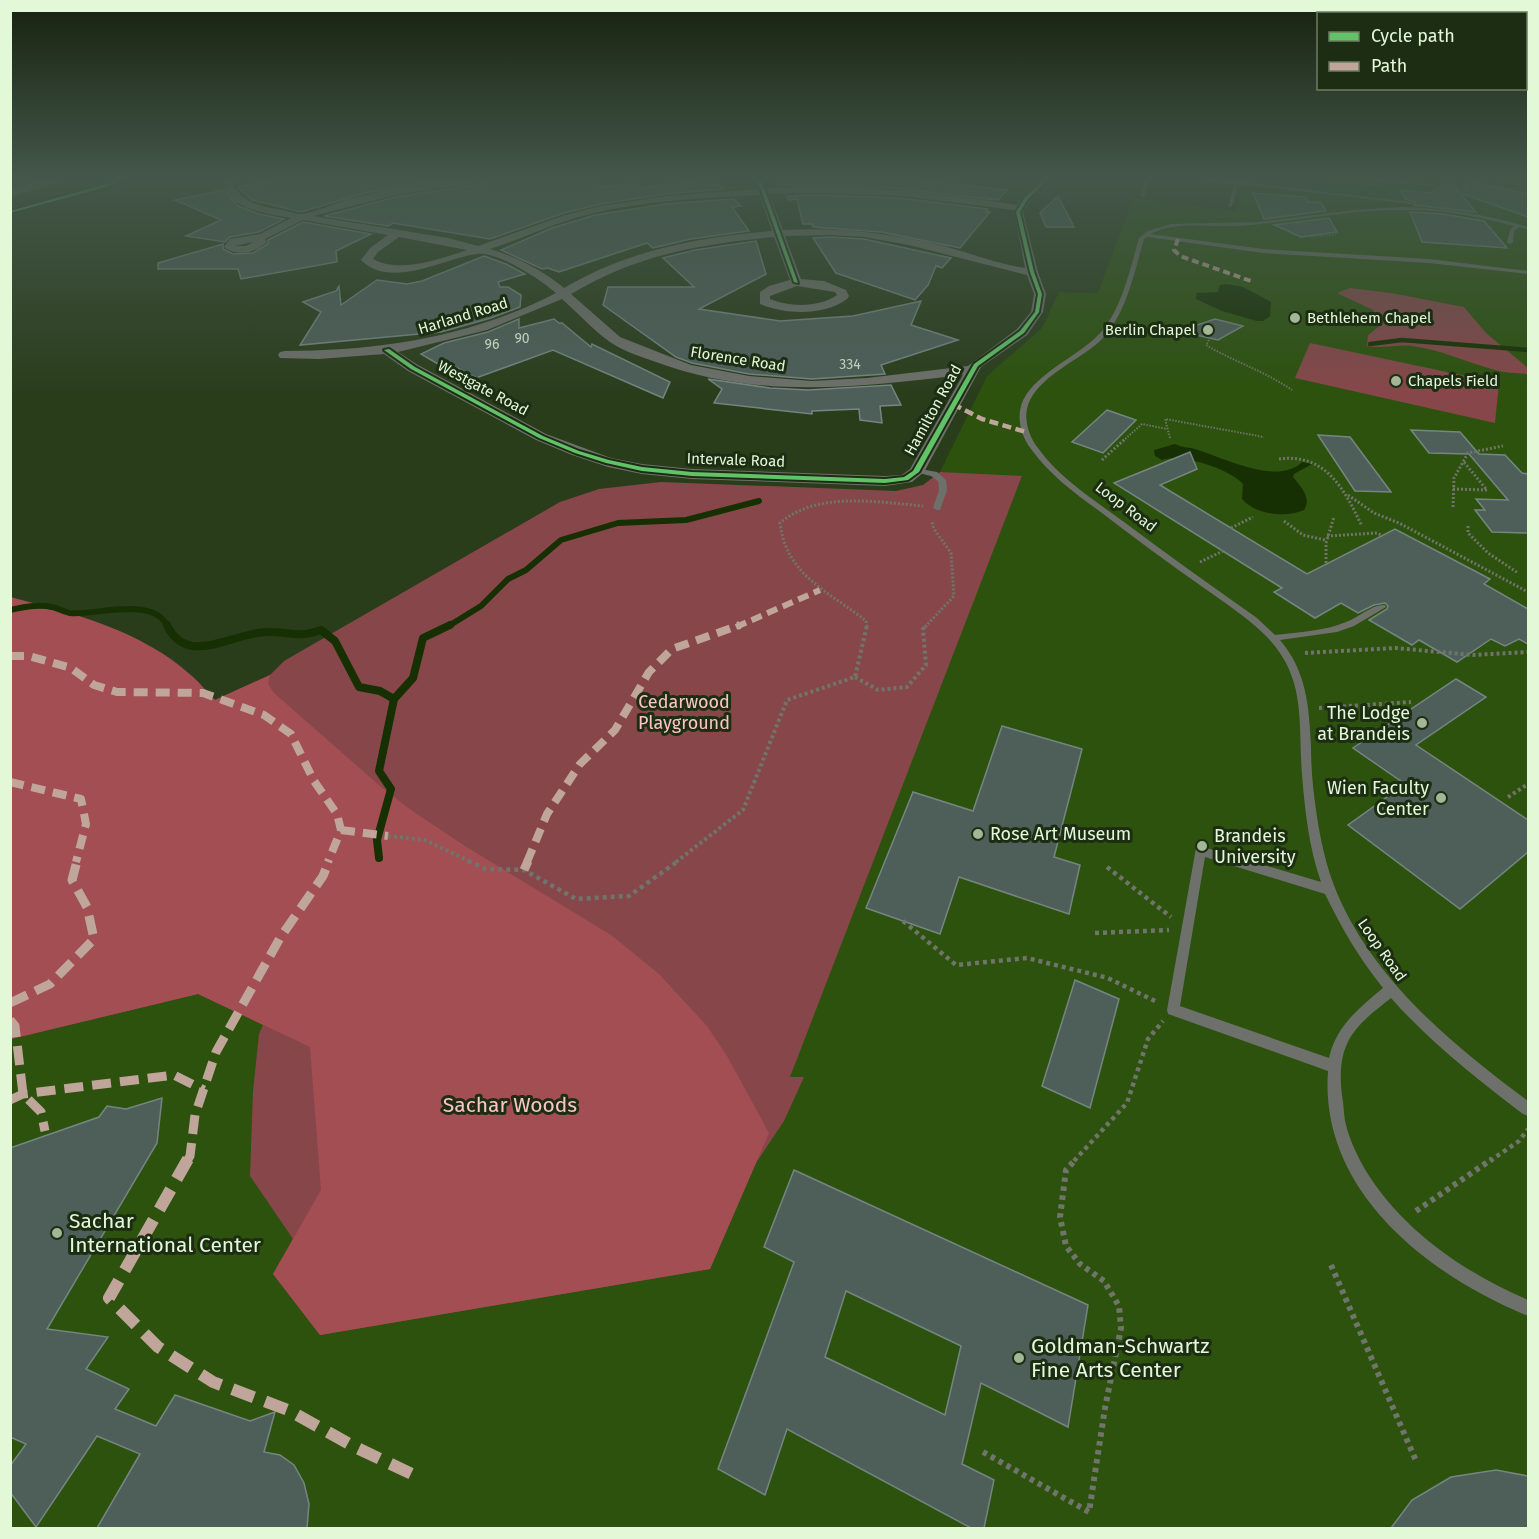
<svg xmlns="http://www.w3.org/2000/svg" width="1539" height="1539" font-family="'Fira Sans',sans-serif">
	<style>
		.built { fill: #2c520d }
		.green { fill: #87474a }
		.forest { fill: #a24e53 }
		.water { fill: #173003 }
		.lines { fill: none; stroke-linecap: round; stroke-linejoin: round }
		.stream-far2 { stroke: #173003; stroke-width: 4.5 }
		.stream-far1 { stroke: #173003; stroke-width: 6 }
		.stream { stroke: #173003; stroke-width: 8 }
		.building { fill: #4e5f5a; stroke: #758682; stroke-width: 1.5; fill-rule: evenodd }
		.path-far5 { stroke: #70746b; stroke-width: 1.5; stroke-dasharray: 1.5 1.5; stroke-linecap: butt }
		.path-far4 { stroke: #70746b; stroke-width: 2; stroke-dasharray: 1.5 1.5; stroke-linecap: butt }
		.path-far3 { stroke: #70746b; stroke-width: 3; stroke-dasharray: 2 2; stroke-linecap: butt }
		.path-far2 { stroke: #70746b; stroke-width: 4; stroke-dasharray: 3 3; stroke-linecap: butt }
		.path-far1 { stroke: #70746b; stroke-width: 4.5; stroke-dasharray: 4 4; stroke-linecap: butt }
		.path { stroke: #70746b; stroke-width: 6; stroke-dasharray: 4.5 4.5; stroke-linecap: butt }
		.lane { fill: #6e706b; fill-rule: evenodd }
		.street { fill: #6e706b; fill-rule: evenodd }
		.primary { fill: #6a6f62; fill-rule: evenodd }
		.highway { fill: #6d7466; fill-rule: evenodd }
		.quiet-far5 { stroke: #c0a59a; stroke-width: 4; stroke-dasharray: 7 4; stroke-linecap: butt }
		.quiet-far4 { stroke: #c0a59a; stroke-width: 4.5; stroke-dasharray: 9 4.5; stroke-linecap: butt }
		.quiet-far3 { stroke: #c0a59a; stroke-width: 6; stroke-dasharray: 11 6; stroke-linecap: butt }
		.quiet-far2 { stroke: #c0a59a; stroke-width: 8; stroke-dasharray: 14 8; stroke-linecap: butt }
		.quiet-far1 { stroke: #c0a59a; stroke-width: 9; stroke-dasharray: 19 9; stroke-linecap: butt }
		.quiet { stroke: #c0a59a; stroke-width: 12; stroke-dasharray: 23 12; stroke-linecap: butt }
		.cycleway-casing { stroke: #1d2d13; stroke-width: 4 }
		.cycleway { fill: #61c268; fill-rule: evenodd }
		.poi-dot { fill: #a2b795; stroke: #1d2d13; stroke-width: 2 }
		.labels { text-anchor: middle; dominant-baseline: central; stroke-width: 6; stroke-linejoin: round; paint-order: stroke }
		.far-number-label { font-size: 14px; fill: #bdd2b8 }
		.far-street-label { font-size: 15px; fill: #e2f8d7; stroke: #1d2d13 }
		.far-poi-label { font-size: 15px; fill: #e2f8d7; stroke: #1d2d13; text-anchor: start }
		.park-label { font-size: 18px; fill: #fbc3c6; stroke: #1d2d13 }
		.poi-label { font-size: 18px; fill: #e2f8d7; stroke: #1d2d13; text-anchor: end }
		.near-park-label { font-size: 21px; fill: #fbc3c6; stroke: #1d2d13 }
		.near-poi-label { font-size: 21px; fill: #e2f8d7; stroke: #1d2d13; text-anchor: start }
	</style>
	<rect width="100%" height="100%" fill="#2a3d1b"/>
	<path class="built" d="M1277,179H1528V1528H11L10,1039L198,994L310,1047L931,699L1022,477L940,472L987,376L1042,328L1059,292L1098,293L1133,198L1237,211L1241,186L1258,188L1259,184L1278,186Z"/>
	<g class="green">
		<path d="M1350,288L1391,293L1464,307L1486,333L1528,368V374C1518,373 1506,373 1495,370C1468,363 1443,350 1413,346C1397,344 1382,349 1367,346L1368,335L1381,325L1373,310L1337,293Z"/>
		<path d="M1310,343L1499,383L1495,423L1295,378Z"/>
		<path d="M940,472L1022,476L790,1077H804L784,1121L756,1163L710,1269L320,1335L273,1274L293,1239L250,1176L253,1091L259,1034L263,1025L198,994L11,1039L10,597C96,620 152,633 215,700L270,675L284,661L560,502L599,489L661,482L896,491L923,485Z"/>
	</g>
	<path class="forest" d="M10,597C75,614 141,630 192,676C200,683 207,692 215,700L270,675L268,684L274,693L380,786L411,810L465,846L611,935L659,974L707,1026L727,1056L769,1133L710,1269L320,1335L273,1274L321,1190L310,1047L198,994L11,1039Z"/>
	<g class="water">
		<path d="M1226,284L1243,287L1271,302L1270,316L1263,321H1257L1222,311L1196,299L1197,293L1218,292L1220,285Z"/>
		<path d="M1175,444C1183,448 1190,447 1198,450C1224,458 1278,486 1302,462L1312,464L1294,474L1293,477C1301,487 1312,498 1304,510C1286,518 1256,515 1242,499L1243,484C1230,469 1181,453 1162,460L1155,456L1154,450Z"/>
	</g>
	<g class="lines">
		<path class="stream-far2" d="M1370,344L1402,340L1528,350"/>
		<g class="stream-far1">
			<path d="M10,610C24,607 38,604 52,607C58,608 64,612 70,613C95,616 153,595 168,627"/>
			<path d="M447,627L481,606L508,579L526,570L561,540L618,523L686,520L759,501"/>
		</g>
		<g class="stream">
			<path d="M167,625C187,668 232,633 266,632C289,631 296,639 321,630L335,641L359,687L380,691L394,699L379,771L391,789L377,840L379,858"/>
			<path d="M394,699L413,678L423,638L450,625"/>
		</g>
	</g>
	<g class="building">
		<path d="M283,179H448L365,193L301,212L252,200L238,187Z"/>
		<path d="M486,179H595L602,187L635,183L639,188L713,179L724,189L666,194L601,204L564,213L490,239L393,223L388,226L324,216L396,197L480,184Z"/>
		<path d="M775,179H905L1007,190L998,200L892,188L779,185Z"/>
		<path d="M1449,180L1476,212L1414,205L1415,202L1405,199L1401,190L1431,193Z"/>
		<path d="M1467,181L1528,194V217L1463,194Z"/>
		<path d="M224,190L238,206L259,214L284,219L259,232L230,237L225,242L186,236L221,220L175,200Z"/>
		<path d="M1253,193L1306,197L1308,202H1321L1326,211L1264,219Z"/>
		<path d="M820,195L900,198L988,209L986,212H990L960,248L881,232L813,227V224H803L797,199L789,200L786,196Z"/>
		<path d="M1058,196L1074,227H1046L1040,213Z"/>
		<path d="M734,199L741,206L732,207L749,231L691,239L653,248L647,243L559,272L548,268L542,269L501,250L552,228L595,215L665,204Z"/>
		<path d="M1410,212L1443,214L1484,221L1507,248L1422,242Z"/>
		<path d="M1329,218L1337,232L1301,237L1274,225Z"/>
		<path d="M303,222L371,234L336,251L337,262L241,279L238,269H158V263L223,244V249L233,254L253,253L268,244V240Z"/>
		<path d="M831,237L864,239L951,258L942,268L936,266L928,285L915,300L836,273L813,238Z"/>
		<path d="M756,241L766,274L699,309L780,321L853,316L921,301L911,325L958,340L881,365L885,374L812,379L749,374L692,363L676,357L603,305L608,287H694L663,258L695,250Z"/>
		<path d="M484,256L506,264L525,274L498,282L500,287H508L521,295L520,307L491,318L441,332L300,345L321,312L303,302L336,291L339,286L341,305L377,280L407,284L422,281Z"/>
		<path d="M519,319V328L554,319L559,323H562L591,347L592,344L670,382L663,398L553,350L476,378L450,364L443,367L421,354L444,343L488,332Z"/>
		<path d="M1215,319L1243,326L1218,340L1179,331Z"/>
		<path d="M708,379L770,388L808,390L891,385L901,405L880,406L882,423L860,420L859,409L812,411V414L714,403L722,389Z"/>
		<path d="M1107,410L1136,420L1103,453L1072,442Z"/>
		<path d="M1411,430L1460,432L1479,454L1505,455L1522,473L1528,474V533L1492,532L1475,510H1485L1476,499L1508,500L1469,454L1429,453Z"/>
		<path d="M1318,435L1350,437L1391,492L1355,491Z"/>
		<path d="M1190,452L1197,469L1160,485L1307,574L1395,529L1490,579L1484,584L1528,609V644L1519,639L1505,646L1491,639L1457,662L1419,640L1412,645L1369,620L1387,609L1388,606L1385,603L1374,605L1358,613L1341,603L1315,618L1274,592L1282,588L1114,483Z"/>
		<path d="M1456,679L1486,697L1416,745L1528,820V852L1460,909L1348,825L1405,784L1353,748Z"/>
		<path d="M1002,726L1082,749L1054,857L1080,865L1069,914L959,877L940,934L866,908L913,792L973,811Z"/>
		<path d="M1075,980L1119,999L1090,1108L1042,1086Z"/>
		<path d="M162,1098L157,1143L47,1329L108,1337L86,1369L129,1389L115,1409L156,1426L175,1395L250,1421L275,1412L264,1452L280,1455L294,1465L304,1483L309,1504L307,1528H97L140,1454L97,1436L36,1527L10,1492V1466L26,1444L10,1437V1148L99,1117L107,1106L126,1109Z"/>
		<path d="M794,1170L1088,1305L1068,1427L981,1383L962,1464L994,1480L984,1528H971L787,1429L765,1495L718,1469L794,1262L764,1247ZM846,1291L961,1346L945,1415L825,1357Z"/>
		<path d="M1496,1470L1528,1476V1528H1391L1412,1500L1451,1477Z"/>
	</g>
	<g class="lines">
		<g class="path-far5">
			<path d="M1496,180L1528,187"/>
			<path d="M1449,188L1481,191L1494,186L1528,190"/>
			<path d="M1311,237L1337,234"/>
		</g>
		<g class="path-far4">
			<path d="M1209,340L1206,345C1235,362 1264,371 1292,390"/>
			<path d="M1170,438L1165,419L1264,437"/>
			<path d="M1123,441L1142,424L1167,429"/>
		</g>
		<g class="path-far3">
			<path d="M1279,459C1326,453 1344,489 1362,526"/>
			<path d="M1102,460L1125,439"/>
			<path d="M1453,489L1487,490L1463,461"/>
			<path d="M1348,495L1374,513L1399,523L1528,592"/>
			<path d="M1453,507L1454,478L1468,453L1503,446"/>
			<path d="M1284,521L1303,535L1325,540"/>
			<path d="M1468,526V533L1488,553L1518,573"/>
			<path d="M1231,528L1253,517"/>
			<path d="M1327,536L1377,533L1383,536"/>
			<path d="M1200,562L1223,551"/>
			<path d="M1326,563V543L1334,517"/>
			<path d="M867,627L866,621C830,592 786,576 780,523C817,491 877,502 923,506"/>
			<path d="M925,627L954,596L951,553L934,529L932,522"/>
		</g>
		<g class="path-far2">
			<path d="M1305,653L1395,648L1473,655L1528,652"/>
			<path d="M855,677L878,690L907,687L926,665L923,629L927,625"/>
			<path d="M1319,708L1411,702"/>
			<path d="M1508,797L1528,784"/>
			<path d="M388,836L425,840L471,862"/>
			<path d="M676,862L743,810L787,700L855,677L867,625"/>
		</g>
		<g class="path-far1">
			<path d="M468,861L486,869L524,870L576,899L629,896L678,861"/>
			<path d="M1107,867L1171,917"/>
			<path d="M903,921L956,965L1027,958L1108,978L1155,1001"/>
			<path d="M1095,933L1169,930"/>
			<path d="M1074,1161L1127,1103L1148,1039L1163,1021"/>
			<path d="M1490,1161L1519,1141L1528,1129"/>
		</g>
		<g class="path">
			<path d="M1416,1211L1492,1159"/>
			<path d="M1331,1265L1417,1463"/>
			<path d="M983,1452L1089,1512L1105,1408L1121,1328L1119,1306L1104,1281L1080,1264L1066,1246L1060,1217L1066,1170L1076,1159"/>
		</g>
		<g class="lane">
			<path d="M1144,179H1148L1145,196L1143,197L1141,196Z"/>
			<path d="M1321,179H1331L1380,185L1378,186Z"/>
			<path d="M1377,179L1436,185L1438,186L1436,187L1375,181Z"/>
			<path d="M1237,181L1239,182L1232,206L1228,207L1235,182Z"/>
			<path d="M1243,182L1411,202L1413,203L1411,204L1241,184Z"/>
			<path d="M1401,207C1445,208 1486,214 1528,227V229L1519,227L1514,231L1513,242L1510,244L1507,242L1510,230L1514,226C1477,216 1439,209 1401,210C1347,210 1294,222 1240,226C1211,228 1177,220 1150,234L1263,249L1429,259L1528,271V274L1429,263L1263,253L1147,237L1144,239C1134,273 1126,317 1099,342C1077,361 1044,374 1030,400C1022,416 1028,435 1038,448C1059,478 1094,500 1124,522C1168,555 1212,586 1257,618L1275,635C1299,632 1325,631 1346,622C1358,618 1372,604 1385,605L1386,607L1354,626L1337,632L1280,640C1307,672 1309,707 1311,746C1311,768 1313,789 1316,810C1320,838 1326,867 1337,893C1375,982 1453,1045 1528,1101V1116L1523,1114C1476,1078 1430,1042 1391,998C1376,1010 1355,1025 1347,1044C1339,1061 1340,1084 1343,1102C1344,1110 1344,1118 1346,1125C1350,1141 1358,1157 1366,1171C1404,1232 1464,1272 1528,1300V1316C1428,1275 1319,1191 1328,1071L1168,1014L1167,1010L1196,848L1200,846L1321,882C1309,848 1305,811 1302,775C1298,721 1307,677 1265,635C1247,617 1225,603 1204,588C1168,563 1133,537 1098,510C1074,493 1048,473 1031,449C1023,438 1018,425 1020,411C1024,380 1072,359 1093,340C1121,316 1129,272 1139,238L1148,231L1171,224L1258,222L1353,210ZM1205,857L1325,894C1342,929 1359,958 1383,988C1359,1008 1336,1026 1329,1058L1180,1006Z"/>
			<path d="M915,468L937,472L946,480L947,490L940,510H937L933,508L939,490L938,481L931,476L915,472Z"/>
		</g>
		<g class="street">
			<path d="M118,179H131L98,191L10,215V209Z"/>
			<path d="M225,179H233C235,202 263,207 283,210C288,211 295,214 301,214C314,213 335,203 349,199C393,188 439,179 484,179L480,182L396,195L313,216L448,238L478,246L565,215L601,206L666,196L758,189L755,179H763L767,188C851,184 934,191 1017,205L1023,196L1041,179H1050L1030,200L1023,212L1038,272L1046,294L1043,312L1027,335L981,367L924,472L912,482L885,486L692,479L642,474L608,467L572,455L536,440L408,371L384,354L319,359L280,358L278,355L280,352L285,351C378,351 472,337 556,293C541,280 498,251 477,254C444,258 391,290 361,260L370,248L388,235L303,220L265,239L267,242C256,253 236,257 224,247L230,239L260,234L291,218C270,214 222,209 225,179ZM820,193L900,196L1014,210L1025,268C996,264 968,252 940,245C887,232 836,227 783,230L769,194ZM760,195L772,231C699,237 628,250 564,288C543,270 517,257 490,249C518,240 544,228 572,219C632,201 698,198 760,195ZM831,235L864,237L909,245L1027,275L1034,294L1031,312L1017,329L968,366L867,378L812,381L749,376L691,365L620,337L571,294C636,255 700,244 774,237L790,280L769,286L760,292V304C786,315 823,316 847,299L849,296L846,290L824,281L801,279L785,236ZM399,237L467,250C440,259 400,274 373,259L378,252ZM253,242L246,246H235ZM797,286L835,292L837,295C819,308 789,307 770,299V296ZM562,299C578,313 593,330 610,342C623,351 641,357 656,362C760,400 856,387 963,375L910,469L902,475L885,476L692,469L642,464L611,458L546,434L418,365L398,352L487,330Z"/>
			<path d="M1202,179H1247L1248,183L1243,186L1207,182Z"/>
		</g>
		<path class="primary" d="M10,179H24L22,182L10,183Z"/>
		<path class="highway" d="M43,179H63L61,182L10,197V188Z"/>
		<path class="quiet-far5" d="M1178,239L1174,250L1180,256L1251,281"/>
		<path class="quiet-far4" d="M953,404L982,419L1026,432"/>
		<path class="quiet-far3" d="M736,627L820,590"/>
		<g class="quiet-far2">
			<path d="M10,656H29L71,668L94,685L117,692L203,693L264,715L291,734L314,781L337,814L341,830L328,862"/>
			<path d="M10,782L81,799L86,824L76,862"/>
			<path d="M341,830L388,836"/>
			<path d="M527,862L547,814L580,764L615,730L649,672L672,649L740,625"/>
		</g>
		<g class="quiet-far1">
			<path d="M524,870L528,861"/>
			<path d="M10,1003L50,984L94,939L87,907L72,880L77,861"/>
			<path d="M10,1020L15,1026L23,1094L41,1112L45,1131"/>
			<path d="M10,1100L23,1094L174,1075L204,1090"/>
			<path d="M187,1161L190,1156L195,1115L216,1052L280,938L323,876L329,861"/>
		</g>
		<path class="quiet" d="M188,1159L109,1298L158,1347L213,1382L288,1410L355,1447L412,1474"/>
		<g class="cycleway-casing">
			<g id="cycleway">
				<path d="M124,179H128L96,190L10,213V211Z"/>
				<path d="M757,179H761L798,283L794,282Z"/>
				<path d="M1044,179H1048L1028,199L1020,212L1034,272L1042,294L1039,312L1024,333L978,366L919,472L908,480L885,483L692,476L642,471L606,463L575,453L539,438L411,369L384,350L389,349L415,367L543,436L579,451L609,460L642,467L692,472L885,479L904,477L913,471L974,364L1020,331L1035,312L1038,294L1030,272L1016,212L1025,197Z"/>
			</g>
		</g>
		<use href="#cycleway" class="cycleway"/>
	</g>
	<linearGradient id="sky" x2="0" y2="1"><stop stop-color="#17220f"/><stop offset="0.45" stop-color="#44574a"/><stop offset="1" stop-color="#44574a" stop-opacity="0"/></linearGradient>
	<rect width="1539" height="394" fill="url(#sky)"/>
	<g class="poi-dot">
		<circle cx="1295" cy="318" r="6"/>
		<circle cx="1208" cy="330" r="6"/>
		<circle cx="1396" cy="381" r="6"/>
		<circle cx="1422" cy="723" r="6"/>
		<circle cx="1441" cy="798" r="6"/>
		<circle cx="978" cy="834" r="6"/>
		<circle cx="1202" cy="846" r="6"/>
		<circle cx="57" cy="1233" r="6"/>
		<circle cx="1019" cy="1358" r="6"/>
	</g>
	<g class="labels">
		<g class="far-number-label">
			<text x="522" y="338">90</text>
			<text x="492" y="344">96</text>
			<text x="850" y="364">334</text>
		</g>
		<g class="far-street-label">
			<text transform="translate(463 316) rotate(-17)">Harland Road</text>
			<text transform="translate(738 359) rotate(9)">Florence Road</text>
			<text transform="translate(483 388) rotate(28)">Westgate Road</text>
			<text transform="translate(933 410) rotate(-61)">Hamilton Road</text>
			<text transform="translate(736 460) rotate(2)">Intervale Road</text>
			<text transform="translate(1126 507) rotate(37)">Loop Road</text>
			<text transform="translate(1382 950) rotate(55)">Loop Road</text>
		</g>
		<g class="far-poi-label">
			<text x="1307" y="318">Bethlehem Chapel</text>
			<text x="1196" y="330" text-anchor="end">Berlin Chapel</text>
			<text x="1408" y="381">Chapels Field</text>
		</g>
		<g class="park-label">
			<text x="684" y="702">Cedarwood<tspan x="684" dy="21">Playground</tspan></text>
		</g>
		<g class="poi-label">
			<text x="1410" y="713">The Lodge<tspan x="1410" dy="21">at Brandeis</tspan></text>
			<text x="1429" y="788">Wien Faculty<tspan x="1429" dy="21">Center</tspan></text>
			<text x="990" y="834" text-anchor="start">Rose Art Museum</text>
			<text x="1214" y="836" text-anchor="start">Brandeis<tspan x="1214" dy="21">University</tspan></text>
		</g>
		<g class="near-park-label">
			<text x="510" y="1105">Sachar Woods</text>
		</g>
		<g class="near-poi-label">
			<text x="69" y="1221">Sachar<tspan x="69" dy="24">International Center</tspan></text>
			<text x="1031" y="1346">Goldman-Schwartz<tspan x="1031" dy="24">Fine Arts Center</tspan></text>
		</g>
	</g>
	<rect width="1539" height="1539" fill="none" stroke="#e2f8d7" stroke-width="24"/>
	<rect x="1317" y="12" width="210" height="78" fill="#1d2d13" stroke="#6c7e61" stroke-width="1.5"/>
	<rect x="1329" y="32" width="30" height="9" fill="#61c268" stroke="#6c7e61" stroke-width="1.5"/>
	<text x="1371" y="42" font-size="18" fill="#e2f8d7">Cycle path</text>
	<rect x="1329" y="62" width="30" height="9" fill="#c0a59a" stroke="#6c7e61" stroke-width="1.5"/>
	<text x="1371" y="72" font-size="18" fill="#e2f8d7">Path</text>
</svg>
